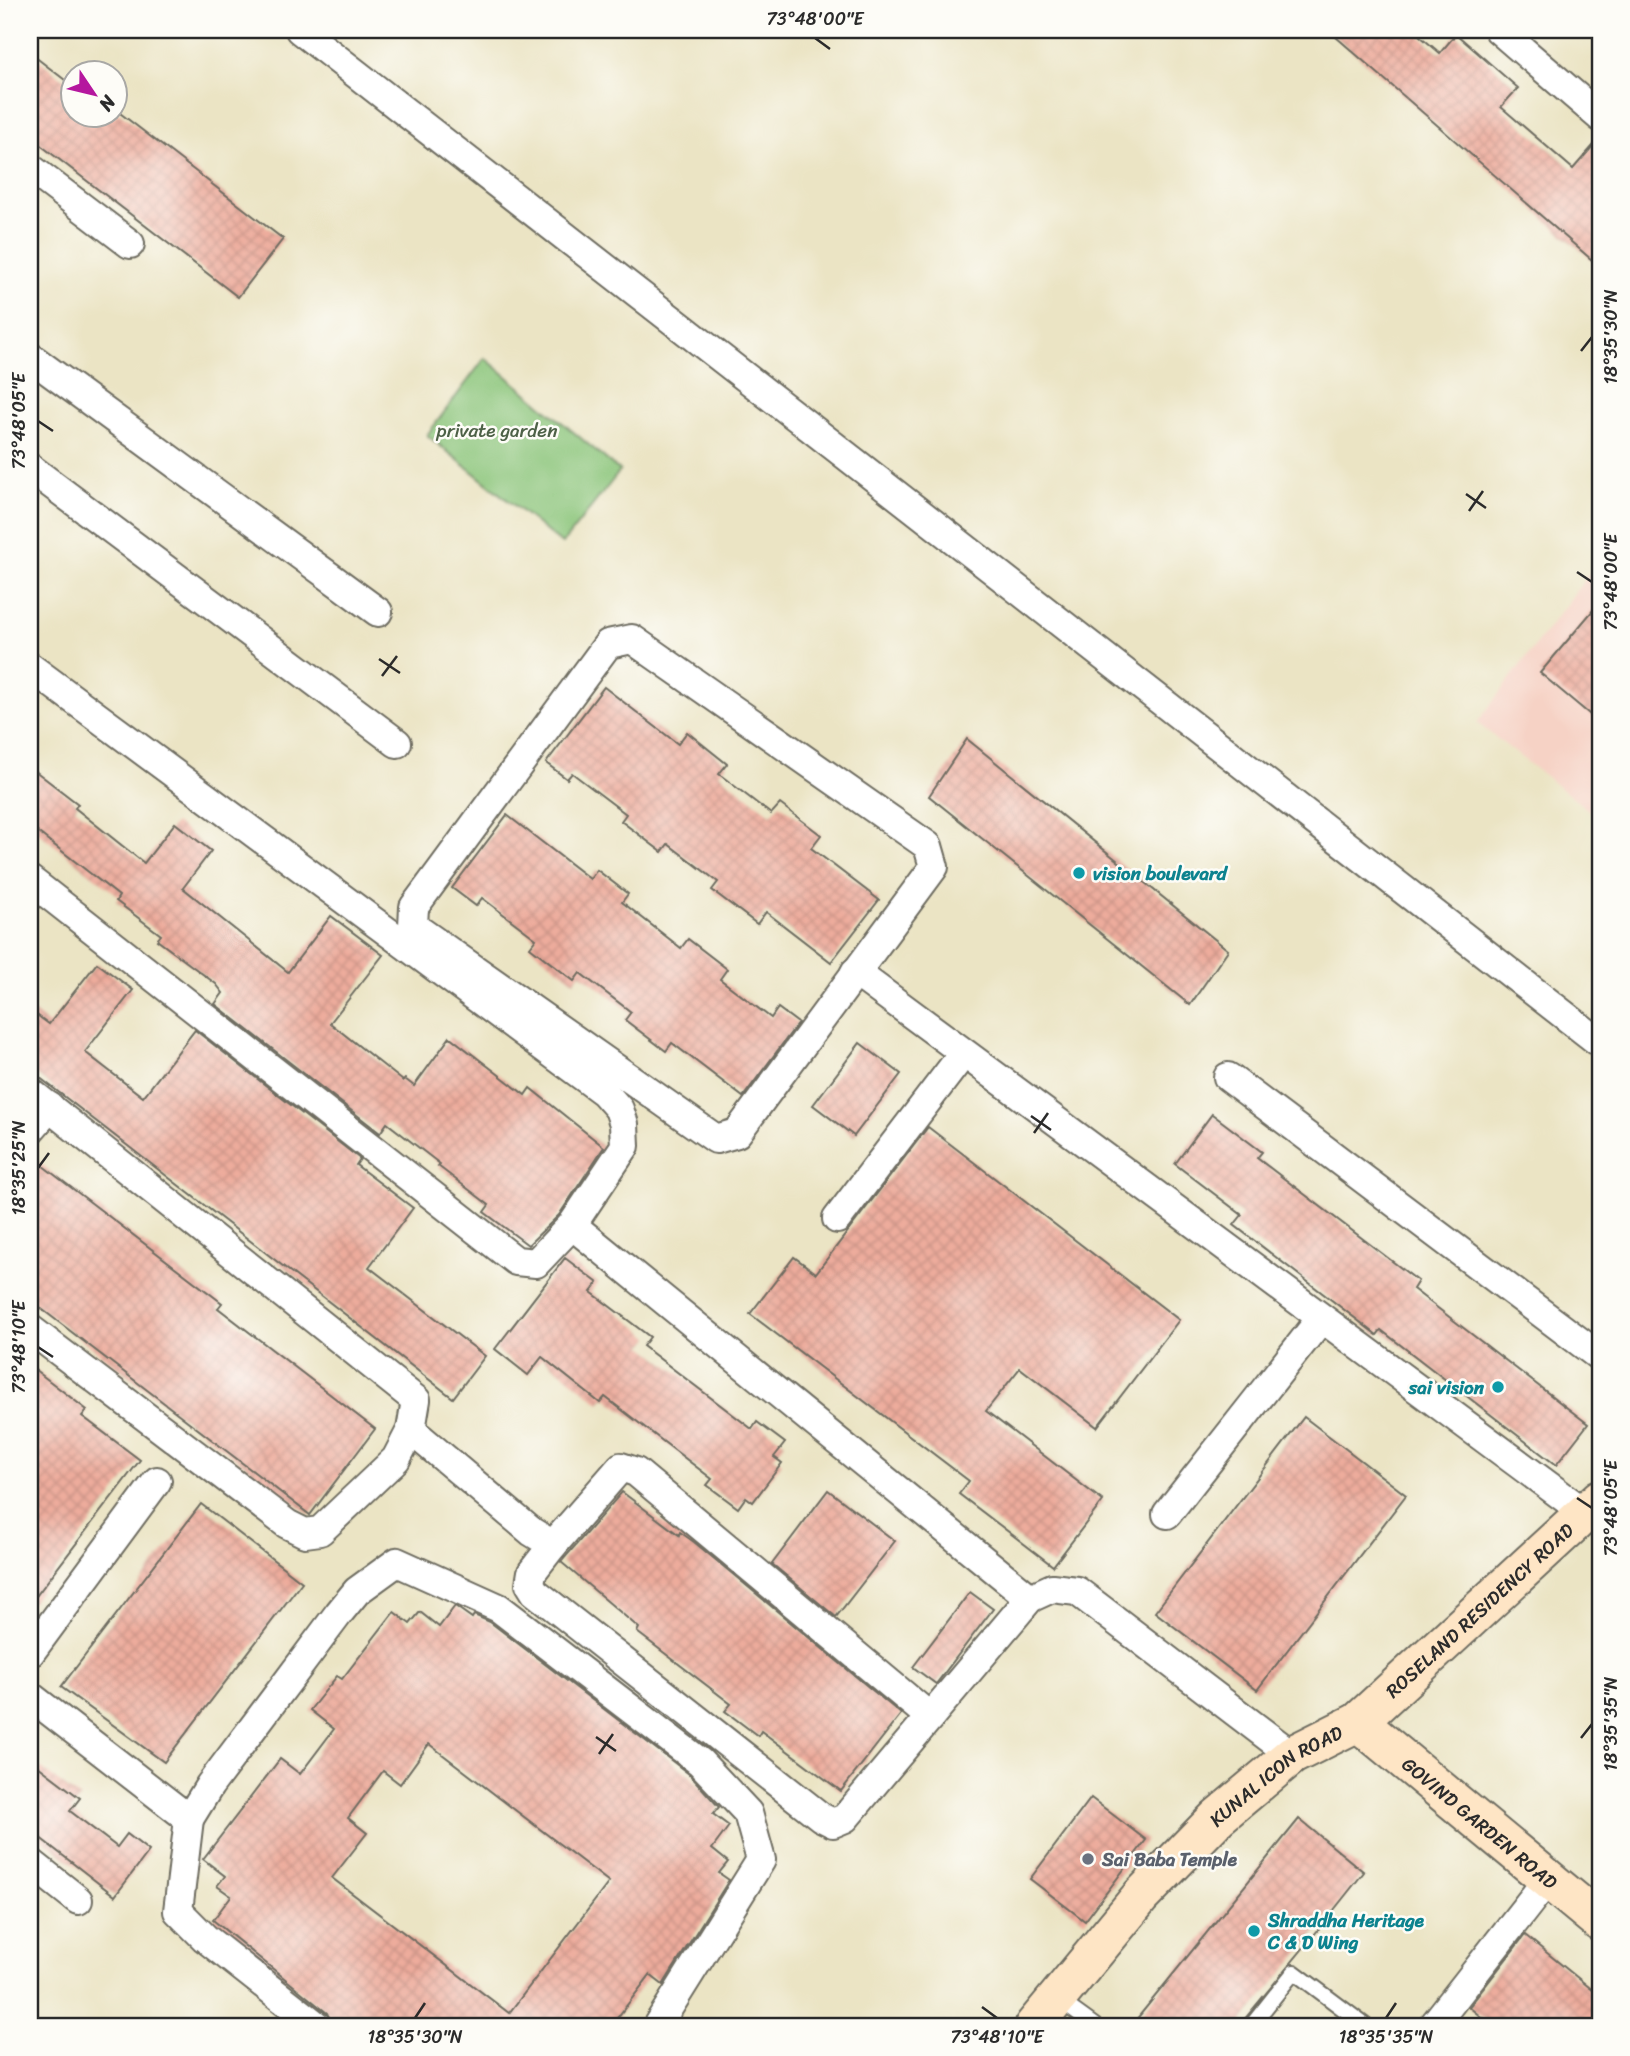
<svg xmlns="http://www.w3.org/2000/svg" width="1630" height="2056" font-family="Sriracha,sans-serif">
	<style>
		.built { fill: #f6d2c5 }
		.park { fill: #8bc57a; stroke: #5b7852; stroke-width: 2 }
		.building { fill: url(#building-cross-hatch); fill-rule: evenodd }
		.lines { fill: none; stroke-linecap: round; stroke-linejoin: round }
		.lane-casing { stroke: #6e6c61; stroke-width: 18 }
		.street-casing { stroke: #6e6c61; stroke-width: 32 }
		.secondary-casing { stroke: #6e6c61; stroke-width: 42 }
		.lane { stroke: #fff; stroke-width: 14 }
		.street { stroke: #fff; stroke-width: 28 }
		.secondary { stroke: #fee5c5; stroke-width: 38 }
		.ticks { fill: none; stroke: #2b2b2b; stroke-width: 2.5 }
		.culture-dot { fill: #0f9aa8; stroke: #fdfcf7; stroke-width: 2.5 }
		.worship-dot { fill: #6b7280; stroke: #fdfcf7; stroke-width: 2.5 }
		.labels { text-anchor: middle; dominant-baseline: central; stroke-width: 5; stroke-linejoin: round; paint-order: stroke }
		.park-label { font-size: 19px; fill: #4d6147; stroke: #fdfcf7 }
		.culture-label { font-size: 19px; font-weight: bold; fill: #0d838f; stroke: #fdfcf7; text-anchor: start }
		.street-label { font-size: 19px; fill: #2b2b2b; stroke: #fdfcf7 }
		.worship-label { font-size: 19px; font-weight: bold; fill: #5b616d; stroke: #fdfcf7; text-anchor: start }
		.neatline { fill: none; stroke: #2b2b2b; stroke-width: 2.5 }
		.ticks-label { font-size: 18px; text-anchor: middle; fill: #2b2b2b }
	</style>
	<defs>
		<pattern id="building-cross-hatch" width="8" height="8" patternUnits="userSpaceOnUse" patternTransform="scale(1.75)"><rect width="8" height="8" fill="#edac9c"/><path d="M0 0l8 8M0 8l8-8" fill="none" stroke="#cb9487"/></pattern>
	</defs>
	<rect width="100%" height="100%" fill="#fdfcf7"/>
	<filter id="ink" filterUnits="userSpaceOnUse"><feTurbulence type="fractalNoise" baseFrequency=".0143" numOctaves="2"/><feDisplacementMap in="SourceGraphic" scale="14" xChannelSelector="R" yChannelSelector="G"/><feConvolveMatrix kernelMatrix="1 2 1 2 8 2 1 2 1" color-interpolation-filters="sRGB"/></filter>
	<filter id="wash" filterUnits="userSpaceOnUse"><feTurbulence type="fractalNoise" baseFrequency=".00686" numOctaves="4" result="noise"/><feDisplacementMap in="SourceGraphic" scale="28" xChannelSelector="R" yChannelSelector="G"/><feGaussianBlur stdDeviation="1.57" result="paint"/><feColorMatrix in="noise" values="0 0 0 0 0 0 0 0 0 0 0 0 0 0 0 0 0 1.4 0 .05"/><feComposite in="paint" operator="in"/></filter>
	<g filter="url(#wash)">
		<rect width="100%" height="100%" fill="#ebe4c4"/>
		<path class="built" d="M1600,559V819L1477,723Z"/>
		<path class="park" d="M485,358L620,471L562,544L427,435Z"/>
		<g id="blocks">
			<g class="building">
				<path d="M1328,30H1413L1440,53L1456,34L1518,88L1501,107L1573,169L1600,138V267Z"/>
				<path d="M30,53L74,87V116H116V110L283,239L238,297L30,137Z"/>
				<path d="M1600,602V723L1540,673Z"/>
				<path d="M604,687L678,744L687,732L727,764L719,774L771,814L780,804L821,835L811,848L879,900L831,962L766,912L757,924L712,890L718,882L668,844L662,852L621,821L626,814L572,773L567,779L546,763Z"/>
				<path d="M967,739L1228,950L1190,1005L929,796Z"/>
				<path d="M30,767L78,804L75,808L144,863L175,823L211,851L183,888L288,972L331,916L383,955L330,1023L403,1081L405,1079L414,1086L450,1037L525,1095L530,1088L604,1147L559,1215L528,1245L484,1212L489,1205L438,1166L440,1164L387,1123L380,1133L215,1004L223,993L216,984L157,940L161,935L116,901L119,896L30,826Z"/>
				<path d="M507,815L590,879L597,870L628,894L622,902L681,948L688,939L727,969L720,979L771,1018L778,1008L798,1023L743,1097L672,1043L666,1051L625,1020L631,1012L580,973L574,981L530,947L536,939L482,898L476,906L452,888Z"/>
				<path d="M97,963L133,990L85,1052L143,1097L195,1030L360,1159L356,1165L413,1208L369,1267L485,1356L453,1398L30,1070V1010L49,1024Z"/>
				<path d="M860,1043L901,1074L854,1136L813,1105Z"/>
				<path d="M1212,1114L1262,1152L1257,1158L1418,1281L1413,1289L1588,1424L1556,1465L1381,1330L1377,1335L1234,1225L1242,1215L1175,1164Z"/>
				<path d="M928,1127L1179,1320L1097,1427L1020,1368L986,1411L1103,1501L1053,1566L959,1494L969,1481L750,1314L794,1257L816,1273Z"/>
				<path d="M30,1156L222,1303L218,1308L375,1429L310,1515L30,1300Z"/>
				<path d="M565,1258L598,1283L591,1292L650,1337L643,1346L752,1429L757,1422L785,1443L774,1457L782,1463L753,1502L746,1497L738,1508L707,1485L712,1479L605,1397L600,1403L542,1357L528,1375L495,1349Z"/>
				<path d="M30,1366L87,1410L82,1416L140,1460L30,1604Z"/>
				<path d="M1304,1417L1406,1495L1257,1690L1155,1612Z"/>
				<path d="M828,1490L895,1541L836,1617L772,1564Z"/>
				<path d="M622,1492L679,1535L680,1532L694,1542L901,1714L841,1791L761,1731L758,1736L725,1711L731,1704L637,1632L639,1628L561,1562Z"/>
				<path d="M201,1504L302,1582L164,1762L61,1687Z"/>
				<path d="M970,1592L993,1609L936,1684L913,1667Z"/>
				<path d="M455,1606L472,1618L474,1615L490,1622L689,1774L719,1807L713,1814L729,1826L712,1849L728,1862L719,1873L729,1880L663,1985L650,1975L611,2026H333L327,2013L213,1920L231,1896L217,1886L225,1876L203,1859L280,1759L300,1774L334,1729L310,1710L337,1676L342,1679L394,1612L410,1624L420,1612L439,1627ZM429,1744L609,1882L509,2013L332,1878L367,1833L348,1818L383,1771L400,1784Z"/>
				<path d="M30,1760L80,1798L70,1811L117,1847L127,1834L149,1851L115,1896L30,1830Z"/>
				<path d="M1091,1798L1146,1840L1085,1921L1030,1879Z"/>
				<path d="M1299,1819L1364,1872L1310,1940L1239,2026H1131Z"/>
				<path d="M1525,1935L1600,1996V2026H1492L1469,2007Z"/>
			</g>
		</g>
	</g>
	<g filter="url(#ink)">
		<use href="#blocks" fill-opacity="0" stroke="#6e6c61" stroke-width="2"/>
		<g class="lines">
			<g class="lane-casing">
				<g id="lane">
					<path d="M1059,2000L1095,2026"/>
					<path d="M1251,2026L1294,1972L1366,2026"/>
				</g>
			</g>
			<g class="street-casing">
				<g id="street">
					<path d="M300,30L1600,1043"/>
					<path d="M1499,30L1600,117"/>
					<path d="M30,168L130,244"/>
					<path d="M30,357L378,612"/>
					<path d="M30,468L397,743"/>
					<path d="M632,639L928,846L934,867L737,1133L716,1139L413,926L414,907L608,644Z"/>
					<path d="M30,667L604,1092L619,1109L624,1124L625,1146L572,1225L536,1263L516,1261L30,880"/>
					<path d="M855,972L1585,1513"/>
					<path d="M1228,1077L1600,1357"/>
					<path d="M30,1092L416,1400L411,1430L396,1459L320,1531L305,1533L287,1524L30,1329"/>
					<path d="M30,1130L50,1107"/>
					<path d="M837,1219L963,1054"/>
					<path d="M572,1225L1030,1598"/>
					<path d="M411,1430L532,1532L553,1545L532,1572L530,1584L535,1592L821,1817L833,1823L845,1818L1030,1598L1052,1588L1077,1591L1292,1755"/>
					<path d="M1167,1514L1320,1320"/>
					<path d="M553,1545L621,1467L636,1472L930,1717"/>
					<path d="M30,1653L157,1481"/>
					<path d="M30,1696L189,1819L178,1911L205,1938L317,2026"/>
					<path d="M189,1819L210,1785L339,1613L357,1591L397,1562L499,1608L700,1762L748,1813L761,1860L657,2026"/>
					<path d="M30,1862L78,1900"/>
					<path d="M1433,2026L1548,1879"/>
				</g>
			</g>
			<g class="secondary-casing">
				<g id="secondary">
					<path id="s1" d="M1358,1722L1600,1922"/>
					<path id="s2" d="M1034,2026L1141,1896L1218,1817L1292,1755L1358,1722L1600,1499"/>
				</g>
			</g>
			<use href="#lane" class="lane"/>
			<use href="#street" class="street"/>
			<use href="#secondary" class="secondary"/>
		</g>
	</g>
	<path class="ticks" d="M815,38L830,49M1581,351L1592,337M38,421L53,431M1466,494L1486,508M1469,511L1483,491M1577,572L1592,582M379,659L400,673M382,676L397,656M1031,1116L1051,1130M1034,1133L1048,1113M38,1168L49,1153M38,1347L53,1357M1577,1498L1592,1508M596,1737L616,1751M1581,1738L1592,1724M599,1754L613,1734M982,2007L997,2018M415,2018L425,2003M1386,2018L1396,2003"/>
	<g class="culture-dot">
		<circle cx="1079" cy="873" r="7"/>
		<circle cx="1498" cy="1387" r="7"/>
		<circle cx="1254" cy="1931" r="7"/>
	</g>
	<circle class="worship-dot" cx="1088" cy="1859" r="7"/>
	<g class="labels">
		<g class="park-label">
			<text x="497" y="430">private garden</text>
		</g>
		<g class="culture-label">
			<text x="1093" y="873">vision boulevard</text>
			<text x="1484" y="1387" text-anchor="end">sai vision</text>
			<text x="1268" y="1920">Shraddha Heritage<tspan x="1268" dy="22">C &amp; D Wing</tspan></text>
		</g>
		<g class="street-label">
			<text stroke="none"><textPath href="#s2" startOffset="614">ROSELAND RESIDENCY ROAD</textPath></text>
			<text stroke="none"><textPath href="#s2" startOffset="350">KUNAL ICON ROAD</textPath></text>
			<text stroke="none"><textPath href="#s1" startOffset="158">GOVIND GARDEN ROAD</textPath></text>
		</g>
		<g class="worship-label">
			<text x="1102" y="1859">Sai Baba Temple</text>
		</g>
	</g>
	<rect width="1630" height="2056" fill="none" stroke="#fdfcf7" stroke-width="77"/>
	<g transform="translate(94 94) rotate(125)"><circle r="33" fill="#fdfcf7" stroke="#a9a8a5" stroke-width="2"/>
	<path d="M0-5L12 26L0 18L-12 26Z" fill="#b5179e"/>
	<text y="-10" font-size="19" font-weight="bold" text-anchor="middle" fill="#2b2b2b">N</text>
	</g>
	<rect x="38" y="38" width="1554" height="1980" class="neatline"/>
	<g class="ticks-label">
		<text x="815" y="25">73°48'00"E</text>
		<text transform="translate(1611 337) rotate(-90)" y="6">18°35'30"N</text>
		<text transform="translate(19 421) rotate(-90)" y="6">73°48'05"E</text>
		<text transform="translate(1611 582) rotate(-90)" y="6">73°48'00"E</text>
		<text transform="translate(19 1168) rotate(-90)" y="6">18°35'25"N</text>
		<text transform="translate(19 1347) rotate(-90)" y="6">73°48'10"E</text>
		<text transform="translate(1611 1508) rotate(-90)" y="6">73°48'05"E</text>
		<text transform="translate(1611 1724) rotate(-90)" y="6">18°35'35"N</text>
		<text x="415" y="2043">18°35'30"N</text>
		<text x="997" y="2043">73°48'10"E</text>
		<text x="1386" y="2043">18°35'35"N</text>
	</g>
</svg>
